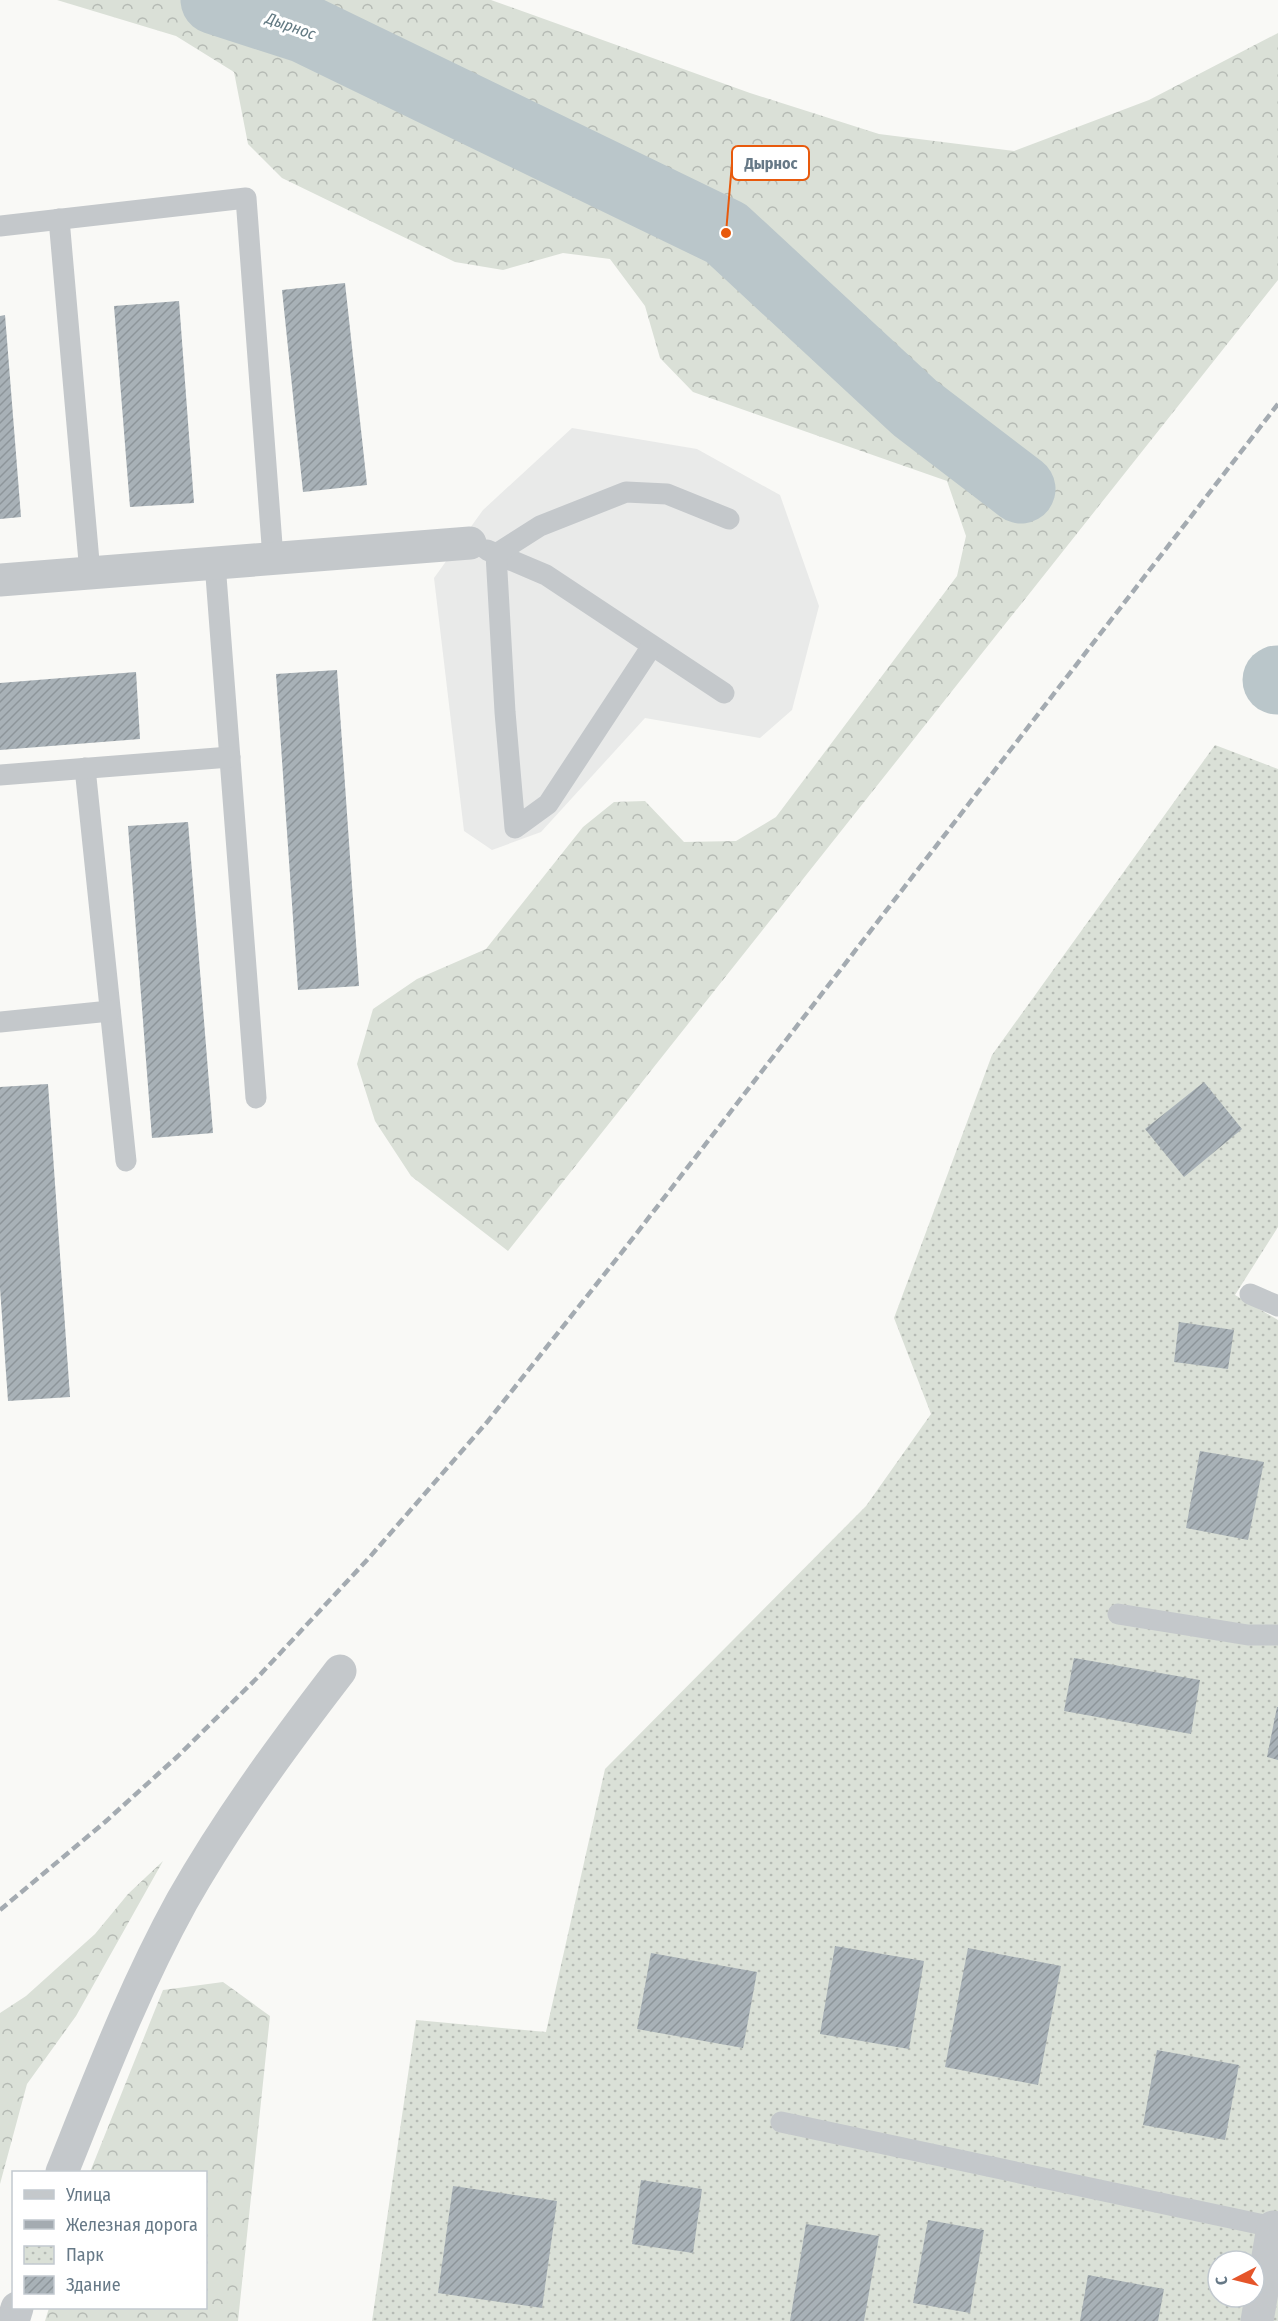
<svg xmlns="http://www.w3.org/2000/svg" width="1278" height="2321" font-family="'Fira Sans Condensed',sans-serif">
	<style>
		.built { fill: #e9eae9 }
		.forest { fill: url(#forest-crowns) }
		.park { fill: url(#park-dots); fill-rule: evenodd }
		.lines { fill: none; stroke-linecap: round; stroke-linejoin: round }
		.river { stroke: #bac6ca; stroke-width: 69 }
		.building { fill: url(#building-hatch) }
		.lane { stroke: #c4c8cb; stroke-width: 21 }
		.street { stroke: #c4c8cb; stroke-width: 33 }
		.rail { stroke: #a4abb1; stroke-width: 4.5; stroke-dasharray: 9 4.5; stroke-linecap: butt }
		.labels { text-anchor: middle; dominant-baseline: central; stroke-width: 6; stroke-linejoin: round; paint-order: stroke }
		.water-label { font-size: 16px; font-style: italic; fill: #637a83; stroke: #fff }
		.leader { fill: none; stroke: #e8590c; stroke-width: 2 }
		.callout-dot { fill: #e8590c; stroke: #fff; stroke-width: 2 }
		.callout { fill: #fff; stroke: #e8590c; stroke-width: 2 }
		.callout-label { font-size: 16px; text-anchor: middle; font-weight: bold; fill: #677987 }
	</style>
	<defs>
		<pattern id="forest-crowns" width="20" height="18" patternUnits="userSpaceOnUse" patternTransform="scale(1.5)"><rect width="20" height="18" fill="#dae0d7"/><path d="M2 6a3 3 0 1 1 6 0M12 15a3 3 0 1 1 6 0" fill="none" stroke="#b5bab4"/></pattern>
		<pattern id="park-dots" width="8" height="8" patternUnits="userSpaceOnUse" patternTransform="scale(1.5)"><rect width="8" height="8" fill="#dae0d7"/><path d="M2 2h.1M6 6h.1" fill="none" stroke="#b5bab4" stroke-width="1.8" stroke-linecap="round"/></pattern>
		<pattern id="building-hatch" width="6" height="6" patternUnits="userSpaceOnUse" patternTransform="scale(1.5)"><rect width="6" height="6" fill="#a8b1b7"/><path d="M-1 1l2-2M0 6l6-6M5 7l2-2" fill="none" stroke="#8d959a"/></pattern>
	</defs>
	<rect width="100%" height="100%" fill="#f9f9f6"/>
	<path class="built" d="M572,428L697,449L780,495L819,606L792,710L760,738L645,718L541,832L492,850L464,831L434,578L483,510Z"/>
	<g class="forest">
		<path d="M57,0H491L750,93L879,134L1014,151L1149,100L1278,33V280L508,1251L411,1176L375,1121L357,1064L373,1009L417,979L486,949L583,827L614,802L645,801L684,842L736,841L776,817L957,576L966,536L947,481L693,392L660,358L645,306L610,259L563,253L503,270L455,262L282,178L248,144L234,72L176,36Z"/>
		<path d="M163,1861L76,2016L27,2084L0,2184V2013L26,1996L95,1934L128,1894Z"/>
		<path d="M223,1982L270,2016L238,2321H45L49,2308H206V2172H90L163,1990Z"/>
	</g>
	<path class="park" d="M1215,745L1278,769V1227L1235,1295L1278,1320V2321H372L416,2020L546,2032L605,1769L866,1506L931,1414L894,1318L992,1055ZM1218,2261H1254V2297H1218Z"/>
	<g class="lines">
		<g class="river">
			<path d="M215,0L305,29L726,233L915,408L1021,489"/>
			<path d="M1277,680H1278"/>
		</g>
	</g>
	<g class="building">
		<path d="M345,283L367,485L303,492L282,290Z"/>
		<path d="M179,301L194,503L130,507L114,306Z"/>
		<path d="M5,315L21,517L0,519V316Z"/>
		<path d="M337,670L359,986L298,990L276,674Z"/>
		<path d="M136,672L140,739L0,750V683Z"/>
		<path d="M188,822L213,1133L152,1138L128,826Z"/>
		<path d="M1204,1082L1242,1129L1184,1177L1145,1129Z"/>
		<path d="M48,1084L70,1397L8,1401L0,1288V1087Z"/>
		<path d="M1179,1322L1234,1330L1228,1369L1174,1362Z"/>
		<path d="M1200,1451L1264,1462L1248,1540L1186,1528Z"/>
		<path d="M1074,1658L1200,1680L1191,1734L1064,1711Z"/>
		<path d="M1277,1707H1278V1760L1267,1757Z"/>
		<path d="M835,1946L924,1961L909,2049L820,2034Z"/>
		<path d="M968,1948L1061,1966L1038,2085L945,2067Z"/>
		<path d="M651,1953L757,1972L743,2048L637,2029Z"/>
		<path d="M1157,2050L1239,2065L1225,2140L1143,2125Z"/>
		<path d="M641,2180L702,2189L693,2253L632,2244Z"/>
		<path d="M453,2186L557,2201L542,2308L438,2293Z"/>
		<path d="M928,2220L984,2230L970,2313L913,2303Z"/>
		<path d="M806,2224L879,2236L864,2321H790Z"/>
		<path d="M1088,2275L1164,2289L1158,2321H1080Z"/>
	</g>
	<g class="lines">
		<g class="lane">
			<path d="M59,219L90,573"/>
			<path d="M0,226L246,198L273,558"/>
			<path d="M487,550L546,575L724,693"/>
			<path d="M215,563L256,1098"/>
			<path d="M652,646L548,804L515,828L505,712L496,554L540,526L626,492L667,494L729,519"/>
			<path d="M85,768L126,1161"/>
			<path d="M0,775L230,757"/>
			<path d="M0,1022L110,1011"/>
			<path d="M1250,1294L1278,1306"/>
			<path d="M1118,1614L1248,1635H1278"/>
			<path d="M781,2122L1273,2227"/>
		</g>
		<g class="street">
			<path d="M0,580L470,543"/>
			<path d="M62,2172C99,2080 134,1988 182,1901C228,1820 283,1745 340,1671"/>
			<path d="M13,2321L17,2308"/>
			<path d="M1257,2321L1273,2227"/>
		</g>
		<path class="rail" d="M0,1910L105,1822L178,1756L257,1678L368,1559L488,1421L626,1247L1278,404"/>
	</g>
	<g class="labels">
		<g class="water-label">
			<text transform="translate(291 26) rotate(20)">Дырнос</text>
		</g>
	</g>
	<path class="leader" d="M726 233L732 163"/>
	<circle class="callout-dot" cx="726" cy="233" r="6"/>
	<rect class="callout" x="732" y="146" width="77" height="34" rx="6"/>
	<g class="callout-label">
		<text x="771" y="169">Дырнос</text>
	</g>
	<rect x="12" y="2171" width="195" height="138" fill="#ffffff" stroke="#c2c9cf" stroke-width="1.5"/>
	<rect x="24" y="2190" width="30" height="9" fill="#c4c8cb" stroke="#c2c9cf" stroke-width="1.5"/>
	<text x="66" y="2201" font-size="18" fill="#677987">Улица</text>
	<rect x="24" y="2220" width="30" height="9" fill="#a4abb1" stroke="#c2c9cf" stroke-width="1.5"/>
	<text x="66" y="2231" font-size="18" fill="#677987">Железная дорога</text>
	<rect x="24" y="2246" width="30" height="18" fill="url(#park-dots)" stroke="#c2c9cf" stroke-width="1.5"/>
	<text x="66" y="2261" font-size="18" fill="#677987">Парк</text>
	<rect x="24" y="2276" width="30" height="18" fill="url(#building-hatch)" stroke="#c2c9cf" stroke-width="1.5"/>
	<text x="66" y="2291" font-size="18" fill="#677987">Здание</text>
	<g transform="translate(1236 2279) rotate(263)"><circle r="28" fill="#ffffff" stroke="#c2c9cf" stroke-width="1.5"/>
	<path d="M0-4.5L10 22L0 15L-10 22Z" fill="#e5552a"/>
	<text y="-9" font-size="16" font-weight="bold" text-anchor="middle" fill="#677987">С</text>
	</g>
</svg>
